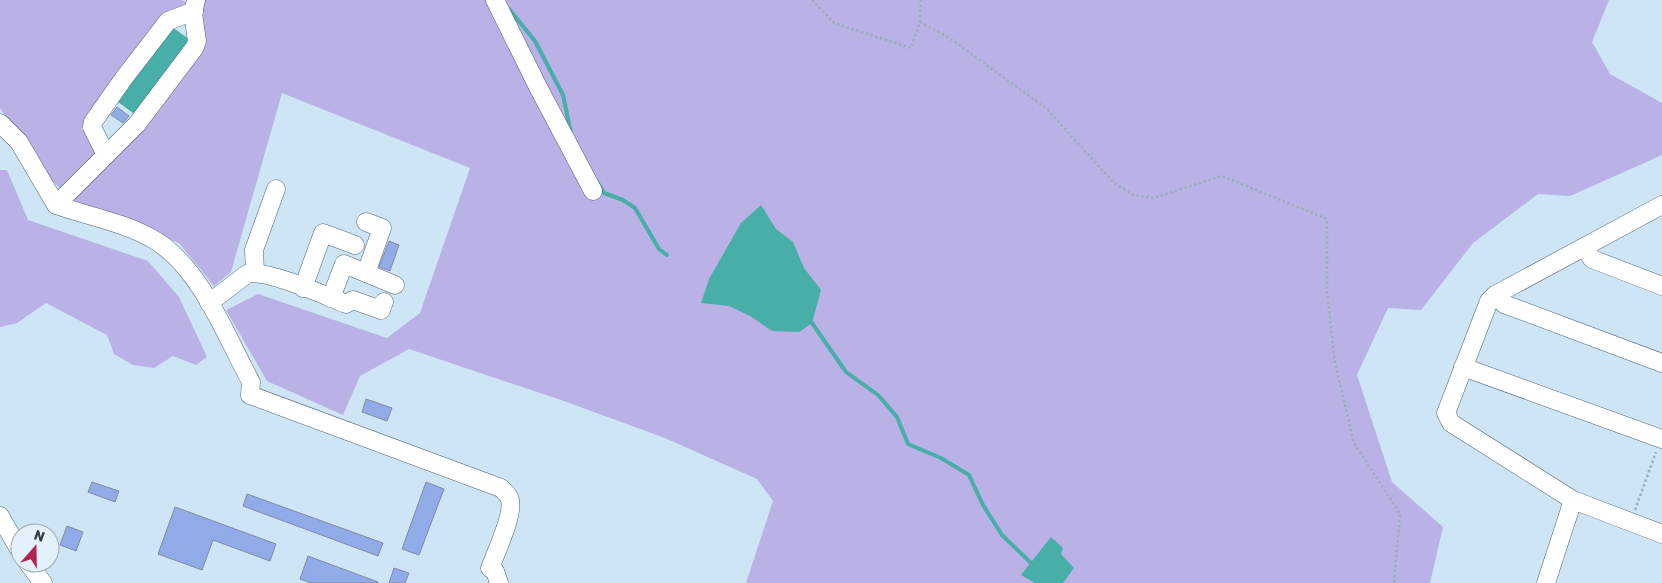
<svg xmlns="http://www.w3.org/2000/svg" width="1662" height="583" font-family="Rubik,sans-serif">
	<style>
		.green { fill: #bab1e6 }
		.water { fill: #48aea8 }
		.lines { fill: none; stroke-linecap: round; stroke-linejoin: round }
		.stream { stroke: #48aea8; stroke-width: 4 }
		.building { fill: #91abe8; stroke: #818ba0 }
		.minor-casing { stroke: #4e6271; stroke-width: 19 }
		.path { stroke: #9baebb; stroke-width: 2.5; stroke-dasharray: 2.5 2.5; stroke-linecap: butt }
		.minor { stroke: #fff; stroke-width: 18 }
	</style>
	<rect width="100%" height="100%" fill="#cee5f6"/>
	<g class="green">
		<path d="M0,0H181L186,2L184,19L167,20L81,129L116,157L198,23L205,0H1609L1592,42L1610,74L1662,103V155L1570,196L1538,194L1473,243L1421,310L1388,308L1357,375L1392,482L1443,527L1430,583H746L773,501L757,479L665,438L561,400L409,349L360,376L343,415L267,381L226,310L258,294L387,338L420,313L470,168L282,93L231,272L214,286L179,243L78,205L46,175L0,108Z"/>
		<path d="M0,170H7L28,220L148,261L179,297L207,357L196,365L173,356L154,368L133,365L114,354L107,335L46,303L17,323L0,327Z"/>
	</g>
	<g class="water">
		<path d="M169,25L192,41L137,116L114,99Z"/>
		<path d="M761,205L776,229L793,242L804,268L821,290L812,323L799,332L772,331L750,316L729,306L701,303L709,279L741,223Z"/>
		<path d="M1051,537L1063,548L1061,554L1074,568L1063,583H1035L1021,575Z"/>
	</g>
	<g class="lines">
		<g class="stream">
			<path d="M509,9L535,41L563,95L571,133"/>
			<path d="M596,180L604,193L623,200L635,208L659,249L667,255"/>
			<path d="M812,323L846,372L878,395L897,417L908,444L941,458L969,475L983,505L1002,535L1031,563"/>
		</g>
	</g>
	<g class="building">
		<path d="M117,107L129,116L123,123L111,115Z"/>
		<path d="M389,241L399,245L390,271L379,267Z"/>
		<path d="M366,399L392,408L387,421L362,412Z"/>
		<path d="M92,482L119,491L115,502L88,492Z"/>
		<path d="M426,482L444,489L419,555L402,549Z"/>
		<path d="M247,494L383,543L378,556L243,506Z"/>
		<path d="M175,507L276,544L270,561L213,540L202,570L158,554Z"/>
		<path d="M67,526L83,532L76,551L60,545Z"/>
		<path d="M308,556L378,582V583H311L300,579Z"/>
		<path d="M394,568L409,573L405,583H389Z"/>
	</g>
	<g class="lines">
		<g class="minor-casing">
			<g id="minor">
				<path d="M495,0L538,87L593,191"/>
				<path d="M0,123L19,142L56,205C88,216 127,223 156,241C201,269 226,336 251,382L250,395L501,488C503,491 507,493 509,497C516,511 496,552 490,568L495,571L499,583"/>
				<path d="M106,155L92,127L93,122L124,78L168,21L194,11"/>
				<path d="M56,205L137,124L195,47L197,41L193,13L196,0"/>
				<path d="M1662,205L1495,295L1489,301L1446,413L1451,423L1573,500L1662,534"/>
				<path d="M1584,247L1592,259L1662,286"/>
				<path d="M255,272L254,250L276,189"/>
				<path d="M366,273L382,228L366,222"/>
				<path d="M303,288L323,233L355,245"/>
				<path d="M1495,295L1504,304L1662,363"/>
				<path d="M331,298L344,264L395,285"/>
				<path d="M209,303L247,274C267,269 324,295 346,304L353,300L381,310L384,302"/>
				<path d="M1463,367L1662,439"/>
				<path d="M0,516L20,551"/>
				<path d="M28,563L43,583"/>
				<path d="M1546,583L1573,500"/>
			</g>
		</g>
		<g class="path">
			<path d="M812,0L834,23L911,48L920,22L948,37L1047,109L1113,182L1133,195L1153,198L1222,176L1327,219V292L1335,363L1354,443L1400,514L1394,583"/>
			<path d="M920,22L921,0"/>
			<path d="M1635,510L1656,452"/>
		</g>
		<use href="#minor" class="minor"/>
	</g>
	<g transform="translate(35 548) rotate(20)"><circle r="24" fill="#e3f1fb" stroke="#9da9b2"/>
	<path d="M0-4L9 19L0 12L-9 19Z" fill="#b42450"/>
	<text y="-8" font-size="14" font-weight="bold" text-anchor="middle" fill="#343d44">N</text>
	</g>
</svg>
